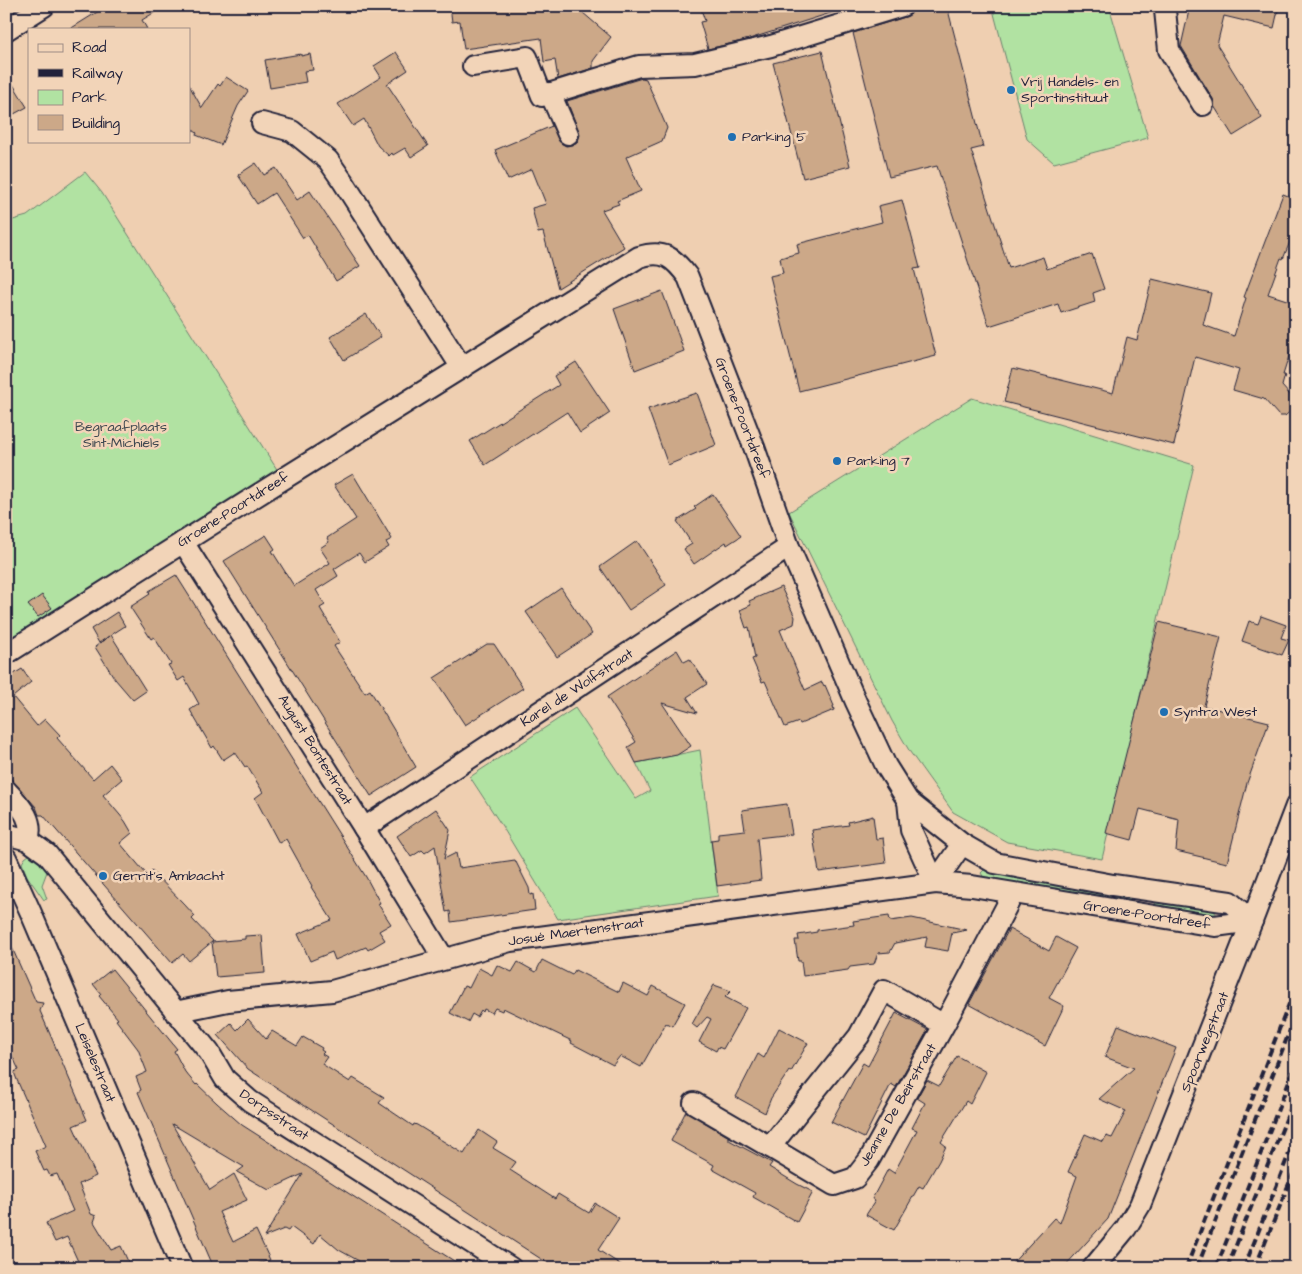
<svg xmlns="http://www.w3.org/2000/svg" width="1302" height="1274" font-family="'Architects Daughter',sans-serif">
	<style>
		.green { fill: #b1e2a2; stroke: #6a826e }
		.building { fill: #cca888; stroke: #22223b }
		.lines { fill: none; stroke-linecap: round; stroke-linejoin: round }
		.minor-casing { stroke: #22223b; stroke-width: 24 }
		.minor { stroke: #f2d4b8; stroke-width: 20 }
		.rail { stroke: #22223b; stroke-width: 4; stroke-dasharray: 8 4; stroke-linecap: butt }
		.poi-dot { fill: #1f6fb2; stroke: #f2d4b8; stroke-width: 2 }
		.labels { text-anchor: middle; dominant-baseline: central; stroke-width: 5; stroke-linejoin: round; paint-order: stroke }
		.poi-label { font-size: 14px; fill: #22223b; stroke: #f2d4b8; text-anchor: start }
		.street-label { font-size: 14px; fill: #22223b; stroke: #f2d4b8 }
		.park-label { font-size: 14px; fill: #3f4850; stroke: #f2d4b8 }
	</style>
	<rect width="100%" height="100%" fill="#efcfb1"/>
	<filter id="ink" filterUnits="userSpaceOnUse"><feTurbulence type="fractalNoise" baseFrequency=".02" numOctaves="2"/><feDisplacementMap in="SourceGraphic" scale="10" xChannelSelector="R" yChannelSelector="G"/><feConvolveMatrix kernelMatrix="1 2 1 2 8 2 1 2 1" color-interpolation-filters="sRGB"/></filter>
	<g filter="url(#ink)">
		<g class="green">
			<path d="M992,6H1109L1148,138L1054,163L1027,139Z"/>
			<path d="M85,172L102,193L278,471L6,643V222L27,216Z"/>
			<path d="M972,398L1194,465L1102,859L1007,842L953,812L910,752L892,721L789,512Z"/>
			<path d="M575,708L636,799L650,791L636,763L700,750L718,896L558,919L502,826L470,777Z"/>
			<path d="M29,855L37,857L48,869L42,885L47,899L44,900L27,876L22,863L25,858Z"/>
			<path d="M986,868L1029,880L1131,897L1133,901L1132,903L984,878L981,873Z"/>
			<path d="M1158,902L1214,911L1217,915L1216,916L1156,907L1155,903Z"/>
		</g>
		<g class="building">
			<path d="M107,6H165L142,20L147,29H70Z"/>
			<path d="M450,6H575L611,37L593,61V68L558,79L555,60L544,62L541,38L464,49L460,21L452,22Z"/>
			<path d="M700,6H840V10L746,40L708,49L700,22L705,21Z"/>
			<path d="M914,6V11L933,6H947L983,147L971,150L1009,268L1043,257L1047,269L1092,254L1104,289L1093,293L1095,302L1061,313L1058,304L989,326L937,166L889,177L853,33L905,17L911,14Z"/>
			<path d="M1190,6H1279L1274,28L1224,16L1217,45L1262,118L1233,136L1214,106L1213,99L1181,46Z"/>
			<path d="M822,51L850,166L803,178L773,63Z"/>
			<path d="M396,52L408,70L387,84L428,146L411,157L405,148L393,155L392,153L389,156L378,146L364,119L353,126L338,104L381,77L374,66Z"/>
			<path d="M301,54V56L310,54L313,70L304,71L306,82L270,88L265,60Z"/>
			<path d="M6,73L27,107L14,114L12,111L6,115Z"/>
			<path d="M226,77L248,91L238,106L221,145L196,135L197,133L189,127V85L202,108L218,84L220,86Z"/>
			<path d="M642,78L646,79L667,128L662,141L626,157L641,191L617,201L619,204L602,210L624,247L558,288L543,232L538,233L532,208L546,204L532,169L508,180L495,150L552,126L561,143L566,146L573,145L578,141L580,135L567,101Z"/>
			<path d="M256,163L264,175L276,168L297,200L310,191L360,266L336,281L308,235L303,238L274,193L257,204L238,175Z"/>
			<path d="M1283,194L1296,199V227L1283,259L1281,258L1268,294L1296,303V334L1283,375H1285L1282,386L1296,402V406L1285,416H1279L1264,399L1233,390L1239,370L1195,357L1174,445L1004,402L1013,368L1113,393L1127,337L1137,340L1152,279L1211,293L1203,325L1234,336L1246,298L1244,297Z"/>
			<path d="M902,200L920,268L914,269L936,356L799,391L770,276L783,273L780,258L799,253L797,244L882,222L878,206Z"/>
			<path d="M662,291L684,351L635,370L614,309Z"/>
			<path d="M366,314L381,337L344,360L330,337Z"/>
			<path d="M576,362L610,413L580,433L567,412L485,465L470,441L559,385L554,376Z"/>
			<path d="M697,393L716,445L668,465L648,409Z"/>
			<path d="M353,474L392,539L386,542L389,547L365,562L359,553L334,569L338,576L316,590L325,605L320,608L340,642L334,646L365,693L370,690L416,767L371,796L224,561L266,535L275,549L272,551L294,586L330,563L320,548L329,542L327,538L356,519L334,485Z"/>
			<path d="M713,494L741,536L727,545L726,542L694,564L684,549L692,544L677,521L696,509L694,507Z"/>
			<path d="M637,541L666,585L629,610L600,567Z"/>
			<path d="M176,575L366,877L380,903L378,904L391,924L379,931L385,940L368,950L366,947L335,960L332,952L310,961L298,934L332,920L311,887L312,886L286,839L279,843L255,798L263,792L247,766L245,767L235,752L223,760L214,746L212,748L190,710L199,704L184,677L178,681L168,665L171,664L154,637L151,639L130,607L150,594L149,591Z"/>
			<path d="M781,587L795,617L794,624L780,630L805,690L822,682L824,686L825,685L834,706H833L834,710L800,724L799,722L785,727L765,681L762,682L752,659L755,658L749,627L746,628L740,610L751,605L749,601Z"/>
			<path d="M561,588L592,634L557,657L526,612Z"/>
			<path d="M42,595L52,608L38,617L28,605Z"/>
			<path d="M117,612L125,626L111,635L146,691L133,700L115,679L95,647L109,636L99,643L91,629Z"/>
			<path d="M1261,616L1286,625L1281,638L1289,640L1282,655L1242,641L1249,621L1258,624Z"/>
			<path d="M1159,622L1221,637L1204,706L1269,722L1247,783L1227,863L1176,851L1179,819L1140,809L1132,840L1106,833Z"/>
			<path d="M487,644H494L523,688L465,725L434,678Z"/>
			<path d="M677,650L684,662L690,659L707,684L687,697L697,713L662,703L691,746L677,755L636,763L628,747L636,742L607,697Z"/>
			<path d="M22,669L31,682L13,697L37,726L45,719L60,735L57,738L93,779L110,764L122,779L103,795L125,821L132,833L120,843L147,875L151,870L184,904L195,916L192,919L213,941L189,961L183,954L172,963L43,815H39L36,807L6,773V679Z"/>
			<path d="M787,804L792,834L757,838L761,880L717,886L711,840L718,839V833L745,830L742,810Z"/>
			<path d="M436,809L450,830L444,859L456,853L459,868L515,860L529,888L530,895L533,894L535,910L451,922L450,911L446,912L435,846L425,853L422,850L411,857L397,836Z"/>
			<path d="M873,816L876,839L883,838L886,863L819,872L812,830L849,825L848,822Z"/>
			<path d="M889,916L890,921L912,918L967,930L952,933L948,951L925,947L927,937L895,943L890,952L878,953L874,964L850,967L848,970L803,976L801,961H798L795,940H799L798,935L817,932V930L854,925L853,921Z"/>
			<path d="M1009,929L1049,951L1056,937L1076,948L1049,998L1064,1006L1045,1046L969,1004Z"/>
			<path d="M6,934L36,1002L43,1003L40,1011L87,1120L73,1126L96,1176L79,1184L91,1214L96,1216L94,1222L111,1250L121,1246L131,1268H81L67,1237L55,1242L46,1223L73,1211L57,1174L50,1176L47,1170L44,1171L35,1151L46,1146L17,1080L14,1072L19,1070L6,1043Z"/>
			<path d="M262,935L265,973L216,977L212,942L245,939V936Z"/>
			<path d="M542,960L572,975L575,970L619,992L623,983L648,996L653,986L685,1003L672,1026L666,1023L641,1067L620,1056L613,1065L571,1043L572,1041L503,1008L502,1011L495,1008L492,1013L484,1009L483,1012L481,1010L477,1017L472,1014L468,1022L450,1013L464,986L469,988L479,968L492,975L497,965L512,972L518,962L536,972Z"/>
			<path d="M112,969L177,1049L174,1051L185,1072L196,1085L197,1084L217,1103L242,1125L465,1268H355L359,1261L339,1250L320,1234L314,1244L291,1227L288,1231L284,1229L264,1237L303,1174L269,1190L237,1172L244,1167L172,1124L210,1190L234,1174L247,1200L219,1212L233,1242L256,1230L270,1260L258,1264L259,1268H214L138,1092L141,1090L136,1077L147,1072L138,1049L116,1020L118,1019L99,996L101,994L93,984Z"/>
			<path d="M714,985L731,991L725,997L746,1008L723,1049L718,1047L716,1051L699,1042L711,1019L707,1017L697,1028L692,1024Z"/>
			<path d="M896,1013L928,1030L896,1087L891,1084L864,1138L831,1122L863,1063L868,1066Z"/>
			<path d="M248,1019L266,1039L272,1031L297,1046L303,1037L322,1048L321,1050L324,1052L322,1054L327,1057L322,1064L350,1082L353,1078L384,1097L379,1103L413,1126L414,1124L417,1125L464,1154L479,1130L497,1142L493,1148L516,1162L510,1170L555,1199L558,1194L589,1213L595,1203L619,1218L598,1250L626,1268H555L248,1069L218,1035L231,1023L237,1030Z"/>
			<path d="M1118,1025L1176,1048L1108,1219L1063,1268H1008L1054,1218L1060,1223L1077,1176L1068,1172L1085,1134L1103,1142L1106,1136L1112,1138L1126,1111L1099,1099L1134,1068L1105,1057Z"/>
			<path d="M779,1028L808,1043L791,1072L789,1071L771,1098L765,1113L736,1097L758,1054L764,1058Z"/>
			<path d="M957,1056L986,1072L970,1104L966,1101L941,1142L946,1146L939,1161L923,1188L919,1186L894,1230L866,1215L875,1201L872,1199L888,1169L894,1173L917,1130L912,1128L925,1103L917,1098L927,1080L939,1086Z"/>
			<path d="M686,1111L729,1137V1140L772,1163L769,1167L797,1184L813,1192L797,1222L753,1197L755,1193L712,1169L714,1165L671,1141Z"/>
		</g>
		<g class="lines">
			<g class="minor-casing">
				<g id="minor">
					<path d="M1163,6L1165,10L1169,50L1203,105"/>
					<path d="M6,30L44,6"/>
					<path d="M473,66L527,57L542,96L639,66L695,64L771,46L902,6"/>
					<path d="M550,93L568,134"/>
					<path d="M262,123L292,131L328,160L344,183L462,368"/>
					<path d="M183,542L364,828L444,959"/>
					<path d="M6,654L272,486L639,257C664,249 674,258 688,277L754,447L789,547L856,702L886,766L908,801L962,844L995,863L1113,885L1230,902L1252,921"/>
					<path d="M6,790C19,805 35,819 28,840"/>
					<path d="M908,801L911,830L935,883L972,886L1215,926L1252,921"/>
					<path d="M364,828L789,547"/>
					<path d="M6,834L28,840L47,854L209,1052L225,1079L250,1101L511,1268"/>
					<path d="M6,858L31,913L182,1268"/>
					<path d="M175,1012L228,1001L332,991L510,941L935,883L962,844"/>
					<path d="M944,1025L884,990L859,1036L770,1147L834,1185L855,1178L869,1160L944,1025L1013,894"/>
					<path d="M694,1103L770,1147"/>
					<path d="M1093,1268L1126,1228L1140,1205L1252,921L1296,806"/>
				</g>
			</g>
			<use href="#minor" class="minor"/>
			<g class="rail">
				<path d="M1186,1268L1296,986"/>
				<path d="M1197,1268L1296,1015"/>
				<path d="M1216,1268L1296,1063"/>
				<path d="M1227,1268L1296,1094"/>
				<path d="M1244,1268L1296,1136"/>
				<path d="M1255,1268L1296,1166"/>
			</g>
		</g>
	</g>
	<g class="poi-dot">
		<circle cx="1011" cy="90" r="5"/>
		<circle cx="732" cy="137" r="5"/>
		<circle cx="837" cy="461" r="5"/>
		<circle cx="1164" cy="712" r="5"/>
		<circle cx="103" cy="876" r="5"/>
	</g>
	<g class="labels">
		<g class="poi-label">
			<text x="1021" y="82">Vrij Handels- en<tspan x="1021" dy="16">Sportinstituut</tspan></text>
			<text x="742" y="137">Parking 5</text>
			<text x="847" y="461">Parking 7</text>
			<text x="1174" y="712">Syntra West</text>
			<text x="113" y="876">Gerrit's Ambacht</text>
		</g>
		<g class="street-label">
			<text transform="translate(742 418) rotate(69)">Groene-Poortdreef</text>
			<text transform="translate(233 510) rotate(-32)">Groene-Poortdreef</text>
			<text transform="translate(577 688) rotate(-33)">Karel de Wolfstraat</text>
			<text transform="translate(315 750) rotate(58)">August Bontestraat</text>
			<text transform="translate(1147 915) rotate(9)">Groene-Poortdreef</text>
			<text transform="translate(576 932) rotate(-8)">Josué Maertenstraat</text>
			<text transform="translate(1205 1042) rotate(-68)">Spoorwegstraat</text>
			<text transform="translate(95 1063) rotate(67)">Leiselestraat</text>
			<text transform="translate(898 1105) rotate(-60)">Jeanne De Beirstraat</text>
			<text transform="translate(274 1115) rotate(34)">Dorpsstraat</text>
		</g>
		<g class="park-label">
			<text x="121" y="427">Begraafplaats<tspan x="121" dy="16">Sint-Michiels</tspan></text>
		</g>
	</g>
	<rect width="1302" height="1274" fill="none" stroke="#f2d4b8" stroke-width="25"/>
	<rect x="12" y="12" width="1277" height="1249" fill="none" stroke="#22223b" stroke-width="2" filter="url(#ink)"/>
	<rect x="28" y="28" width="162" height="115" fill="#f2d4b8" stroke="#9f8d86"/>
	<rect x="38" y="44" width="25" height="8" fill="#f2d4b8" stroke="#9f8d86"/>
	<text x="72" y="52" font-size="15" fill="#22223b">Road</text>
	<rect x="38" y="69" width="25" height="8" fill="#22223b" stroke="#9f8d86"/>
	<text x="72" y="78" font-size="15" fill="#22223b">Railway</text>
	<rect x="38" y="90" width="25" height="15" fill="#b1e2a2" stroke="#9f8d86"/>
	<text x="72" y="102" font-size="15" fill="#22223b">Park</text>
	<rect x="38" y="115" width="25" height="15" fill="#cca888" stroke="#9f8d86"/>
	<text x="72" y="128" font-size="15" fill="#22223b">Building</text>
</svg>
